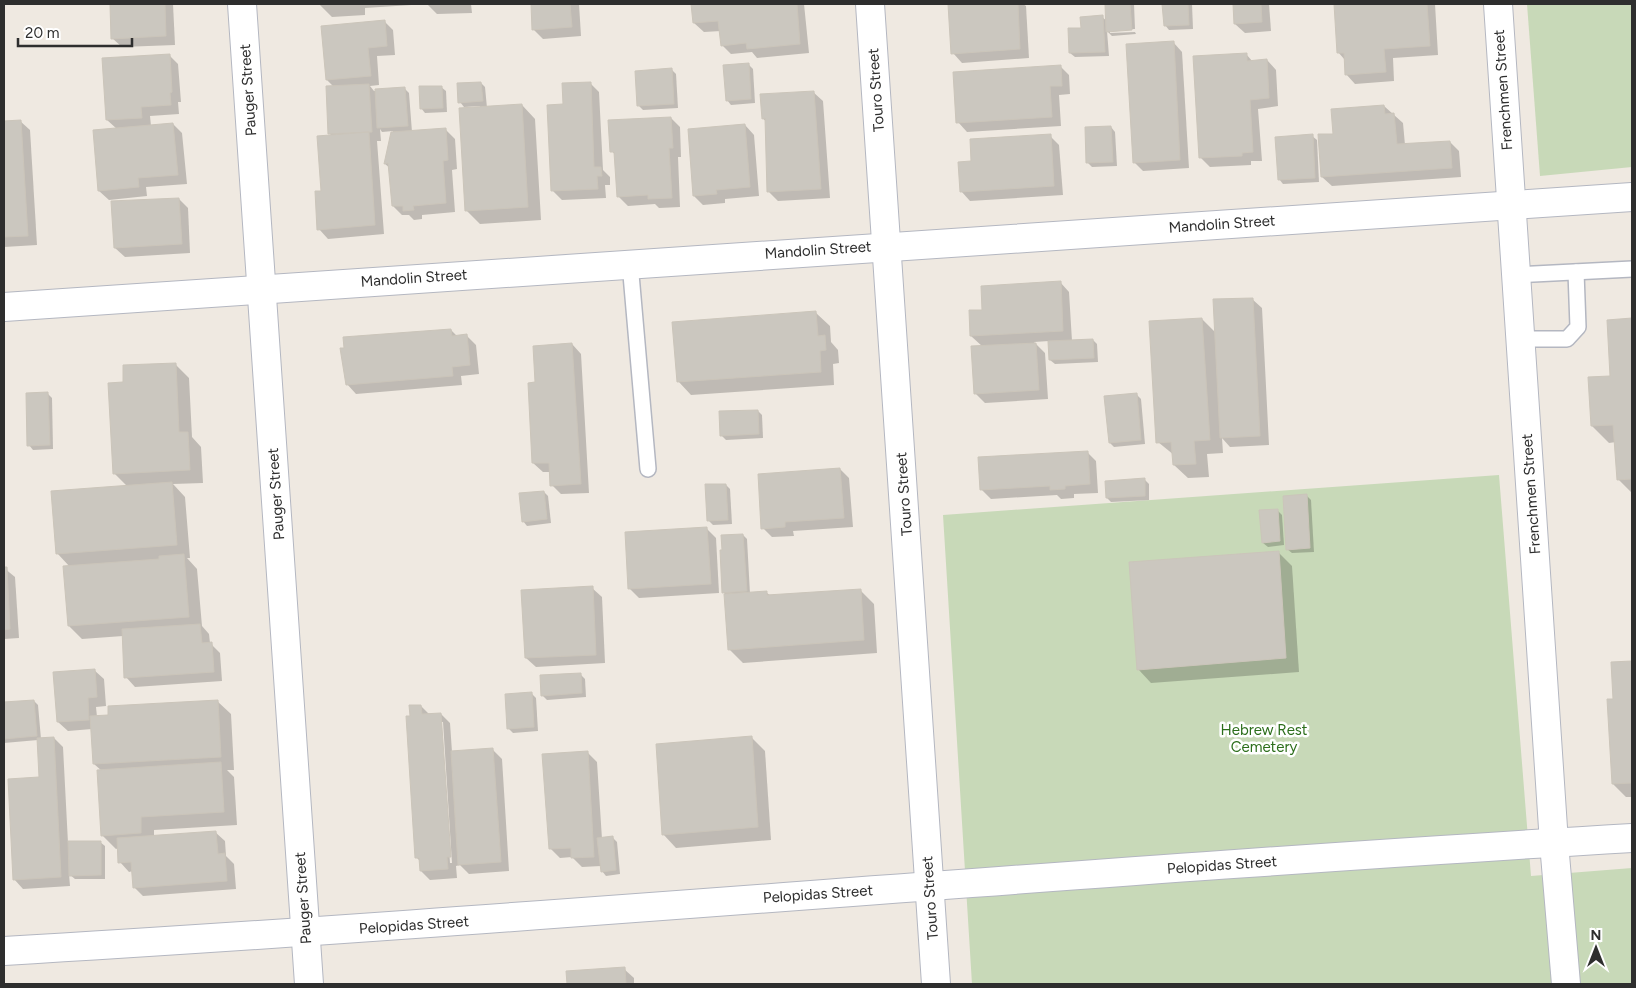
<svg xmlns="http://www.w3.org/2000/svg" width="1636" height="988" font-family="Figtree,sans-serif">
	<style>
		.cemetery { fill: #c8d9b8 }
		.shadow { fill: #0003; fill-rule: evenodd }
		.building { fill: #cbc7bf; stroke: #cbc5ba }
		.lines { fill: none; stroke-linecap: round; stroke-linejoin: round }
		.service-casing { stroke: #b4b7c1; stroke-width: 18 }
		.minor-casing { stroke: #b4b7c1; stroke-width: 30 }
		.service { stroke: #fff; stroke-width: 15 }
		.minor { stroke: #fff; stroke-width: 28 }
		.labels { text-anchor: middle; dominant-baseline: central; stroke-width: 5; stroke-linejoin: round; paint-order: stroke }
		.street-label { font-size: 15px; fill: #2e2e2e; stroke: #fff }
		.park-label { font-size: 15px; fill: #2c6e1b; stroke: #fff }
	</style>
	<rect width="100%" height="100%" fill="#efe9e1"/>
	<g class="cemetery">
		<path d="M1527,4H1632V167L1540,176Z"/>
		<path d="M1499,475L1531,876L1632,868V984H972L943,515Z"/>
	</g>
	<g class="shadow">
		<path d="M111,4H173L175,45L122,47L112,38Z"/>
		<path d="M319,4H471L472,13L437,14L427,4L365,8V15L332,17Z"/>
		<path d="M532,4H579L581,36L543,39L533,29Z"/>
		<path d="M692,4H804L809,53L757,58L752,52L731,54L722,45L721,31L704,32L694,23Z"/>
		<path d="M949,4H1023L1026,6L1029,58L962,63L953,53Z"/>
		<path d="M1106,4H1134L1135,29L1110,30V33L1135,32L1136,34L1112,36L1107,31L1109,56L1075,57L1070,53L1082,29L1102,17L1107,21Z"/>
		<path d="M1163,4H1192L1193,29L1169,30L1165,25Z"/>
		<path d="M1234,4H1269L1271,31L1245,33L1235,24Z"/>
		<path d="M1335,4H1435L1438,55L1393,58L1394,81L1355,84L1346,74L1345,60L1338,52Z"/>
		<path d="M384,21L393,30L395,55L377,56L379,85L370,86L374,91L405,89L409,93L412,132L445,129L455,139L457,169L452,170L455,212L422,215V219L414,220L409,215H402L393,206L390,168L385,164L393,131L382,132L380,129L381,141H377L384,234L328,239L319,229L332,136L330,134L334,87L327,80L323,27Z"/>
		<path d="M1173,42L1182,52L1189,168L1143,171L1134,162Z"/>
		<path d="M1246,54L1253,62L1267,60L1276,70L1278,106L1258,109L1262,161H1251V165L1210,167L1201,158Z"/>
		<path d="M169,55L178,64L181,102H178L179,114L150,116L151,126L173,124L182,133L187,184L146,187L147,196L109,200L99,191L117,129L107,120Z"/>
		<path d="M749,65L753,69L755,103L731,105L727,100Z"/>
		<path d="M1060,66L1069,75L1070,94L1059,95L1061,126L967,132L958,122Z"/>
		<path d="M672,70L676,74L678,108L643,110L639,106Z"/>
		<path d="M481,83L485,87L487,108L522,105L535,119L541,220L480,224L466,210L480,108V106L464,107L460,102Z"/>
		<path d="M590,83L599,92L603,170L610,177V185H605L606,198L562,200L553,191L564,105Z"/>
		<path d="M441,87L446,91L447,112L425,113L421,108Z"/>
		<path d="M813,92L823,101L830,198L778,201L769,192L766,121L763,119Z"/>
		<path d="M1384,106L1403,123L1405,145L1450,142L1459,151L1461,177L1332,186L1322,177L1335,135Z"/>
		<path d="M671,118L680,127L681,157H678L680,207L659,208L655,204L628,206L618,196L616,156L612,151Z"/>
		<path d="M20,121L30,130L37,245L4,247V122Z"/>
		<path d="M745,125L754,135L759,196L725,199V203L703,205L694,196Z"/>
		<path d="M1111,127L1115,132L1117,166L1092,167L1088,163Z"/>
		<path d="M1050,136L1059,145L1063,195L970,201L961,191L972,162Z"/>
		<path d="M1312,136L1317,140L1319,182L1283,184L1279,179Z"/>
		<path d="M179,199L188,208L190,253L125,257L115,248Z"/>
		<path d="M1060,282L1069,292L1072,341L1093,340L1097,344L1098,362L1055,364L1050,360L1049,341L1034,342L1045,353L1048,399L985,403L975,393L983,347L971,336L983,311Z"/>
		<path d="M1252,299L1262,308L1269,445L1230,447L1222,438L1223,453L1207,454L1209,477L1188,478L1174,465V455L1158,442L1202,319L1216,333Z"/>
		<path d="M816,313L830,326L831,342L838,350L839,363L833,364L834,385L691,395L678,381Z"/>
		<path d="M1632,319V493L1618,479L1616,442L1609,443L1592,426L1611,377L1608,321Z"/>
		<path d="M451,330L457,336H467L476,345L479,374L461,376L462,385L356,394L347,384Z"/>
		<path d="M572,344L581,354L589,493L561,494L552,485L551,472H543L533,463L537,384Z"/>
		<path d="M175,364L189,378L192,437L201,447L203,483L173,484L185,497L190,558H187L197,569L202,626L209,634L210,643L220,653L222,681L135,687L126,677L123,636L82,639L69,626L70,567L57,553L127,486L114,473L125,384Z"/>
		<path d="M47,393L52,398L53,449L33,450L29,445Z"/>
		<path d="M1136,394L1141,399L1145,444L1114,447L1110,443Z"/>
		<path d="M758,411L762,415L763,438L726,440L721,435Z"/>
		<path d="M1087,452L1096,461L1098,493L1074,494V498L1061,499L1057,495L991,499L981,489Z"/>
		<path d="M840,469L849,478L853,527L793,531L794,536L772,537L763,528Z"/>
		<path d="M1144,479L1149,484V500L1111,502L1107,498Z"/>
		<path d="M726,485L730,489L732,524L713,525L708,520Z"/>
		<path d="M544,492L548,496L551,523L527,526L523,521Z"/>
		<path d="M1307,496L1311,500L1314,552L1292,553L1287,549Z"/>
		<path d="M1277,510L1282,515L1284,545L1268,547L1263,543Z"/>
		<path d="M707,529L716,538L719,593L639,598L629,588Z"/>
		<path d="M743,535L747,539L750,594L767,593L771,596L860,590L874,604L877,653L743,663L729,649L727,596L723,592Z"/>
		<path d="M1278,552L1292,566L1299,672L1151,683L1138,669Z"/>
		<path d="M4,568L15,577L19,638L4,639Z"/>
		<path d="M592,588L602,597L605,663L536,667L526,658Z"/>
		<path d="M1632,662V797H1626L1613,784L1615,700L1612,663Z"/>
		<path d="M94,670L104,679L106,706L96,707L97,717L217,701L231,714L234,770H227L234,777L237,825L154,830V837L215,832L225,841L226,856L234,864L236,889L143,896L134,887L133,871L129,872L120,862L119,848L116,849L102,835V771L94,764L92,729L68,731L58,722Z"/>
		<path d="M580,674L585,679L586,697L547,700L542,695Z"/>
		<path d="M531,693L536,698L538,731L513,733L508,728Z"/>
		<path d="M34,701L38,705L41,739L54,738L63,747L68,843L100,842L105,846V879H75L69,874L70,886L23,889L14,879L40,779L38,740L4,743V703Z"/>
		<path d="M421,706L430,715L441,714L450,723L452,752L493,750L502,759L509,871L469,874L460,865L456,866L457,878L430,880L421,871V862L417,858L411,717ZM441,722H443L452,863H450Z"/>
		<path d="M752,738L765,751L771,840L676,848L663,834Z"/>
		<path d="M588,753L597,762L602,839L613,838L617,842L620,874L606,876L602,871L601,866L582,867L572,857L560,858L550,848Z"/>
		<path d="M624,969L634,978V984H569L568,972Z"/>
	</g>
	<g class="building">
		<path d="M110,4H165L166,36L111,39Z"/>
		<path d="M531,4H570L572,27L532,30Z"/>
		<path d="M691,4H797L800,44L747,49L746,43L721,46L718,21L693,23Z"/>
		<path d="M948,4H1018L1020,49L951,54Z"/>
		<path d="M1105,4H1130L1132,30L1106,32Z"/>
		<path d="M1162,4H1188L1189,25L1164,26Z"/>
		<path d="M1233,4H1261L1262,22L1234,24Z"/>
		<path d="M1334,4H1427L1430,46L1384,49L1386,72L1345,75L1344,53H1337Z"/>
		<path d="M1103,15L1105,52L1069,53L1068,28H1081L1080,17Z"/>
		<path d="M385,20L387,46L368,48L371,76L326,80L321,26Z"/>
		<path d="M1174,41L1180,160L1133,163L1126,44Z"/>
		<path d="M1247,53V61L1267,59L1269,98L1250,100L1253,152L1242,153V156L1199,158L1193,56Z"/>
		<path d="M170,54L172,92L170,93L171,105L141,107L142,118L106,120L102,58Z"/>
		<path d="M749,63L751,99L726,101L723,65Z"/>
		<path d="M1061,65L1062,86H1050L1052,117L956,123L953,72Z"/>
		<path d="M672,68L674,104L637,106L635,71Z"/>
		<path d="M481,82L483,101L458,103L457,83Z"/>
		<path d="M591,82L594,167H601L602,176H597L598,189L551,191L547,105L563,104L562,83Z"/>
		<path d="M369,84L372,132L328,134L326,86Z"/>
		<path d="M419,86H442L443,108L420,109Z"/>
		<path d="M405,87L408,126L377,128L375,89Z"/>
		<path d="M814,91L821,189L767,192L765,118L762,119L760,94Z"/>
		<path d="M522,104L528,207L465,211L459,108Z"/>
		<path d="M1384,105L1385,114L1394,113L1397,144L1450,141L1452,168L1321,177L1318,134H1333L1331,109Z"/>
		<path d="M671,117L673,148H669L672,198L648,199V195L617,197L614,152H610L608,120Z"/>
		<path d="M21,120L28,236L4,237V121Z"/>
		<path d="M173,123L178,175L138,178L139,187L98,191L93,130Z"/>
		<path d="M745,124L750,187L716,190L717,194L693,196L688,129Z"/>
		<path d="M1111,126L1113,162L1086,163L1085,127Z"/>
		<path d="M446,128L448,160L443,161L446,203L413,206L414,210L403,211V206H392L388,163L384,164L391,132Z"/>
		<path d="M369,132L375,225L317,230L315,191H321L317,136Z"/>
		<path d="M1051,134L1054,186L960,192L958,162L971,161L970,139Z"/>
		<path d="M1313,134L1315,178L1278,180L1275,137Z"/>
		<path d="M179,198L182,244L114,248L111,201Z"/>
		<path d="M1061,281L1063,331L970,336L969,310H982L981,286Z"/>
		<path d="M1253,298L1260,436L1220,438L1213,299Z"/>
		<path d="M816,311L818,336L825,335L826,350L820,351L821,372L677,382L672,322Z"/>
		<path d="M1202,318L1210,440L1194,441L1196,464L1173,465L1171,442L1156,443L1149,321Z"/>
		<path d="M1632,318V479L1617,480L1613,425L1591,426L1588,377L1610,376L1607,320Z"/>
		<path d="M451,329L452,336L467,334L470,365L452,367L453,376L346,385L340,348H344L343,337Z"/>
		<path d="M1093,339L1094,358L1049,360L1048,341Z"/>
		<path d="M572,343L581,484L550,486L549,463H532L528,383L535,382L533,346Z"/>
		<path d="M1036,343L1039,390L974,394L971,346Z"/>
		<path d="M176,363L179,432H188L190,470L113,474L108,383L123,382V365Z"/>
		<path d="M48,392L50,445L27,446L26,393Z"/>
		<path d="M1137,393L1141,440L1109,443L1104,396Z"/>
		<path d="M758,410L759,434L720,436L719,411Z"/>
		<path d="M1088,451L1090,484L1065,486V489L1050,490V486L980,490L978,457Z"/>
		<path d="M840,468L844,518L785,522V527L761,529L758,474Z"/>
		<path d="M1145,478V496L1106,498L1105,481Z"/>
		<path d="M172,482L177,545L56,554L51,491Z"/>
		<path d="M705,484H726L728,520L707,521Z"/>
		<path d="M544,491L547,519L522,522L519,493Z"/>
		<path d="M1307,494L1310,548L1286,550L1283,496Z"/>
		<path d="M1278,509L1280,541L1262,543L1259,510Z"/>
		<path d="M707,527L711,584L628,589L625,532Z"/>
		<path d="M743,534L747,591L722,593L720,550H722L721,535Z"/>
		<path d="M1279,551L1286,658L1137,670L1129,562Z"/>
		<path d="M184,554L189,617L68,626L63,566L159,559V556Z"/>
		<path d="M4,567H7L10,629L4,630Z"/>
		<path d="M593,586L596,655L525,658L521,590Z"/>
		<path d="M861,589L864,640L728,650L724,594L767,591V595Z"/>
		<path d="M200,624L202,643L212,642L214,672L124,678L122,629Z"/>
		<path d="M1632,661V783L1612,784L1607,699H1613L1611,662Z"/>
		<path d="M95,669L97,697L88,698L89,720L57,722L53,672Z"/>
		<path d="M581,673L582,693L541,696L540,675Z"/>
		<path d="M532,692L534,727L507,729L505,694Z"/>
		<path d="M34,700L37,736L4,739V702Z"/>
		<path d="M218,700L221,757L93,764L90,716L108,715V706Z"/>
		<path d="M409,705H421L422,714L441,713L451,857H447L448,869L420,871L419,858H415L406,716H410Z"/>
		<path d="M752,736L758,827L662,835L656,744Z"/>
		<path d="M54,737L61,877L13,880L8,779L39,777L37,738Z"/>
		<path d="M493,748L501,862L458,865L451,751Z"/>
		<path d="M588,751L594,857L571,858V848L549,849L542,754Z"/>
		<path d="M221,762L224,812L141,817V833L101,836L97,770Z"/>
		<path d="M216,831L218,854L225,853L227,881L133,888L131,862L118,863L117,838Z"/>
		<path d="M613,836L616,870L601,872L597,838Z"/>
		<path d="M68,841H101V875L69,876Z"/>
		<path d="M625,967L626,984H567L566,971Z"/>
	</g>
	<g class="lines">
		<g class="service-casing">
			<g id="service">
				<path d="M630,263L648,469"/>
				<path d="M1516,275L1632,269"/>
				<path d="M1520,339H1567L1578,327L1576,272"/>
			</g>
		</g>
		<g class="minor-casing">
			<g id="minor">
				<path d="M242,4L309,984"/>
				<path d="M870,4L936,984"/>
				<path d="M1498,4L1554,843L1566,984"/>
				<path d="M4,307L1632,197"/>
				<path d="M4,951C547,919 1089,870 1632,838"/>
			</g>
		</g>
		<use href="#service" class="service"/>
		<use href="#minor" class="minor"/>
	</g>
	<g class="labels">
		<g class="street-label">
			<text transform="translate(248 90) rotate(-94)">Pauger Street</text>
			<text transform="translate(876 90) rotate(-94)">Touro Street</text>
			<text transform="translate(1503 90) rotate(-94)">Frenchmen Street</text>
			<text transform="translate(1222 224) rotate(-4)">Mandolin Street</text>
			<text transform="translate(818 250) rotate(-4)">Mandolin Street</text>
			<text transform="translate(414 278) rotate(-4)">Mandolin Street</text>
			<text transform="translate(276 494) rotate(-94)">Pauger Street</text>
			<text transform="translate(904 494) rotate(-94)">Touro Street</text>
			<text transform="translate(1531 494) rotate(-94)">Frenchmen Street</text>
			<text transform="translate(1222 865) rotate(-4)">Pelopidas Street</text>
			<text transform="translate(818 894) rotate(-4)">Pelopidas Street</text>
			<text transform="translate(303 898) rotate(-94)">Pauger Street</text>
			<text transform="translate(930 898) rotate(-94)">Touro Street</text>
			<text transform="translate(414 925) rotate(-4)">Pelopidas Street</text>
		</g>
		<g class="park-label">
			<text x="1264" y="730">Hebrew Rest<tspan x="1264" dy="17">Cemetery</tspan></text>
		</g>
	</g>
	<rect width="1636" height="988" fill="none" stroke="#2e2e2e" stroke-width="10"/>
	<g transform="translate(1596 948)" stroke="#ffffff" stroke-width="4" paint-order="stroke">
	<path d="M0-4L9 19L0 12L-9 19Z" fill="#2e2e2e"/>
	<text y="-8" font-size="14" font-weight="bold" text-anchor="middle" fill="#2e2e2e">N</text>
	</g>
	<path d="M18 38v8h114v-8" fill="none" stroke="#2e2e2e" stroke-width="2.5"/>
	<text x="25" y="38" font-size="15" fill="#2e2e2e" stroke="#ffffff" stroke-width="4" paint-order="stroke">20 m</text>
</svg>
